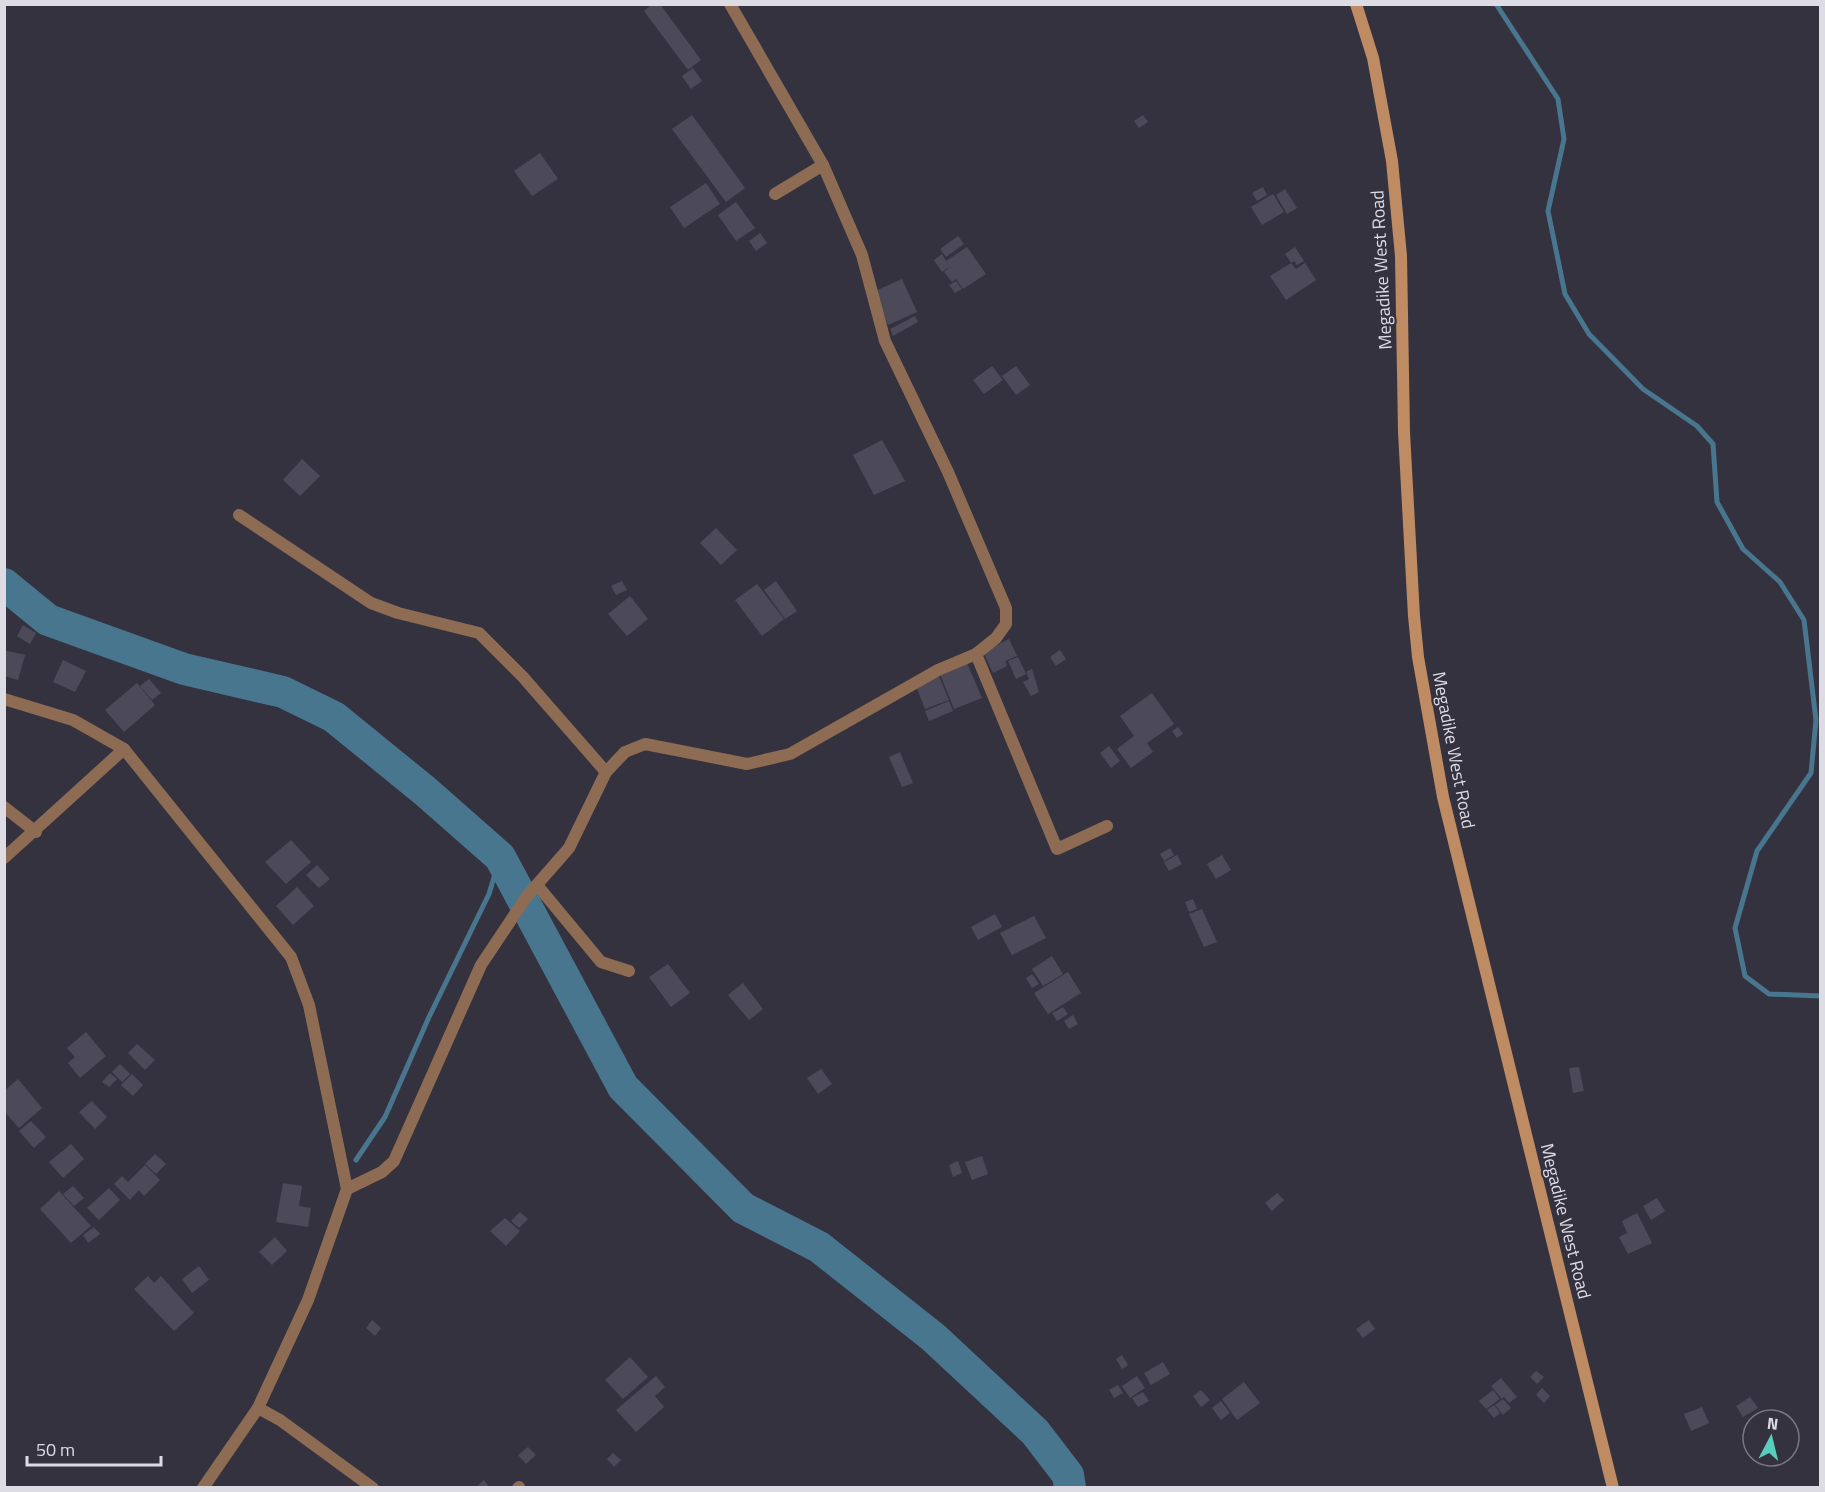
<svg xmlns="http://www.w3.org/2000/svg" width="1825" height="1492" font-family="'Titillium Web',sans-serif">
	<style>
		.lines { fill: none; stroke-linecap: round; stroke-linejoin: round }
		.stream { stroke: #48768f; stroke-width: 5 }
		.river { stroke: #48768f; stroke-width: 32 }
		.building { fill: #4c4a58 }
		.street { stroke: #8d6c53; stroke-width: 12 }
		.secondary { stroke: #bf8b62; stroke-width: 12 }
		.labels { text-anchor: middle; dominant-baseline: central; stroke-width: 4.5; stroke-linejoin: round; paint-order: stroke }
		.street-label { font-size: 18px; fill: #dddce5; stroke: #353240 }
	</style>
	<rect width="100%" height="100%" fill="#353240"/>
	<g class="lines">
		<g class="stream">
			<path d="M1496,4L1558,99L1564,139L1548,211L1565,294L1589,334L1643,389L1697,426L1713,444L1717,502L1743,549L1780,582L1804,620L1816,720L1811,773L1757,851L1735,928L1745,976L1769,994L1820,996"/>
			<path d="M356,1160L385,1117L429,1017L489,894L500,857"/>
		</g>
		<path class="river" d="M4,584L48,620L184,669L283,692L334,717L425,791L500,857L623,1087L743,1208L819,1247L933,1337L1035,1432L1068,1475L1070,1488"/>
	</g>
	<g class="building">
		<path d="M652,4H660L701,60L688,70L644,11Z"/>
		<path d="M693,68L702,81L691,89L682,76Z"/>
		<path d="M692,115L745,188L726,202L672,129Z"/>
		<path d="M1143,115L1148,122L1139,128L1134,121Z"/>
		<path d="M540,153L558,179L532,196L514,171Z"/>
		<path d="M706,183L720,204L684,228L670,207Z"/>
		<path d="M1263,187L1267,195L1257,201L1252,193Z"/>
		<path d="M1285,189L1297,208L1287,214L1276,195Z"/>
		<path d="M1273,194L1284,212L1262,225L1251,207Z"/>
		<path d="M736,202L755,228L736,241L718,215Z"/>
		<path d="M760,233L767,243L756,251L749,241Z"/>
		<path d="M958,236L964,244L946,257L940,249Z"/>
		<path d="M967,247L986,274L963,289L956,279L952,282L944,272L951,266L942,272L934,260L942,254L946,261Z"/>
		<path d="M1295,247L1304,261L1297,265L1294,261L1291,263L1285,254Z"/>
		<path d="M1291,263L1296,269L1305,263L1316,280L1286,300L1270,276Z"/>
		<path d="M902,279L917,312L888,325L873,292Z"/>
		<path d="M956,281L962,289L955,293L949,285Z"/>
		<path d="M915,316L918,322L893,336L890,329Z"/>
		<path d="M992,366L1003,380L984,394L973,380Z"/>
		<path d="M1016,366L1030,385L1016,395L1002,376Z"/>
		<path d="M882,440L905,481L874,495L853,455Z"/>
		<path d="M302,459L320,476L300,496L283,480Z"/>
		<path d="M716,528L737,550L721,565L700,543Z"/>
		<path d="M622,581L627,590L616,595L611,586Z"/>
		<path d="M776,581L797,611L785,619L764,590Z"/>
		<path d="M757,584L784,619L762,636L735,600Z"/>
		<path d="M630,596L648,619L627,636L608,614Z"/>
		<path d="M23,625L36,633L30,644L17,636Z"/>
		<path d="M1009,639L1017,656L1005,661L1007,666L993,673L983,652Z"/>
		<path d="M4,650L25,655L18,680L4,676Z"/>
		<path d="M1060,650L1066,659L1056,666L1050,657Z"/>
		<path d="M1018,657L1026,674L1016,679L1008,661Z"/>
		<path d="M63,660L86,671L75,692L53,682Z"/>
		<path d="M967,663L982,698L954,709L940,674Z"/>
		<path d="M1032,669L1039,692L1031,696L1023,682L1029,679L1026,672Z"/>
		<path d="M939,676L949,700L925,709L916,686Z"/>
		<path d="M149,679L161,693L152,700L140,686Z"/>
		<path d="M137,683L155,705L124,732L105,710Z"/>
		<path d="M1152,693L1174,724L1147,743L1153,752L1131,768L1117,749L1134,736L1120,716Z"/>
		<path d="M949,701L953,711L929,721L925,711Z"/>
		<path d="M1178,727L1183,734L1177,738L1172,731Z"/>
		<path d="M1109,746L1120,761L1111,768L1100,753Z"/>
		<path d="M900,752L913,783L902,787L889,757Z"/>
		<path d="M291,840L311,862L286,884L265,862Z"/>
		<path d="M1170,848L1174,855L1164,861L1160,854Z"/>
		<path d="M1177,855L1182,864L1169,871L1164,862Z"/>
		<path d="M1222,855L1231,870L1216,879L1207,864Z"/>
		<path d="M317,865L330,879L319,888L306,875Z"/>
		<path d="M297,887L314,906L293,925L276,906Z"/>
		<path d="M1193,899L1197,909L1189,912L1185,902Z"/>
		<path d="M1202,909L1217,942L1204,947L1189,914Z"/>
		<path d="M995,914L1002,927L978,940L971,927Z"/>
		<path d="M1034,916L1046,938L1012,955L1000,933Z"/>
		<path d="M1052,956L1063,974L1043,986L1032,969Z"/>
		<path d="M668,964L690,993L671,1007L649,977Z"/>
		<path d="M1068,972L1081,993L1048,1014L1034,993Z"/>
		<path d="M1032,974L1039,984L1032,988L1026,978Z"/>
		<path d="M743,983L763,1009L749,1020L728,995Z"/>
		<path d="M1063,1007L1068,1014L1057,1021L1052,1013Z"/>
		<path d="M1073,1015L1078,1024L1069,1029L1064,1021Z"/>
		<path d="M86,1032L106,1056L80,1078L68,1063L75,1057L67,1048Z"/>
		<path d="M137,1044L155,1060L145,1070L128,1053Z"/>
		<path d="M120,1064L130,1074L122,1082L112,1072Z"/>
		<path d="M1579,1067L1584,1091L1573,1093L1569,1068Z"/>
		<path d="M821,1069L832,1084L818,1094L807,1078Z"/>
		<path d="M110,1073L117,1079L109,1087L102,1082Z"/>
		<path d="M132,1074L143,1085L133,1096L121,1085Z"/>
		<path d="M18,1079L42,1108L19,1128L4,1111V1091Z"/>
		<path d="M92,1101L107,1117L95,1129L79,1112Z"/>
		<path d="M31,1121L46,1137L34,1148L19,1131Z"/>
		<path d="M71,1144L84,1159L63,1178L49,1162Z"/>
		<path d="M155,1154L166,1164L156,1174L145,1164Z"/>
		<path d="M982,1156L988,1174L972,1180L965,1162Z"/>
		<path d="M958,1161L962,1173L953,1177L949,1165Z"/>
		<path d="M145,1165L160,1180L144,1196L139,1190L130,1200L114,1184L122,1176L128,1182Z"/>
		<path d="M283,1183L302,1186L299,1206L311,1208L308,1227L276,1222Z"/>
		<path d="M73,1186L84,1198L74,1206L63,1194Z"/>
		<path d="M109,1188L120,1200L99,1220L87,1208Z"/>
		<path d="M59,1191L91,1226L71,1243L40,1209Z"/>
		<path d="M1277,1193L1284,1200L1272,1211L1265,1203Z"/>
		<path d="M1657,1198L1665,1211L1651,1220L1643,1206Z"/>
		<path d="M520,1212L528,1219L519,1228L511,1221Z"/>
		<path d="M1637,1213L1652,1243L1628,1254L1619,1237L1627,1233L1622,1221Z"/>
		<path d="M505,1218L520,1231L506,1246L490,1231Z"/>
		<path d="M94,1227L100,1234L88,1243L83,1235Z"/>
		<path d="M275,1237L287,1251L272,1265L259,1252Z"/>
		<path d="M199,1266L209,1280L192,1293L182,1279Z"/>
		<path d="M148,1276L154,1283L161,1276L194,1313L174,1331L134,1289Z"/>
		<path d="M372,1320L381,1328L375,1336L366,1328Z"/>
		<path d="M1369,1320L1375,1329L1363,1338L1356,1329Z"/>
		<path d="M1122,1355L1128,1365L1122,1369L1116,1359Z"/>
		<path d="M630,1357L648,1377L623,1399L605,1380Z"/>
		<path d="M1163,1362L1170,1374L1151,1385L1144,1373Z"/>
		<path d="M1536,1371L1544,1377L1537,1384L1530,1377Z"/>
		<path d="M656,1376L665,1387L655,1396L664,1407L636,1432L616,1410Z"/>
		<path d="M1137,1376L1145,1388L1130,1398L1122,1386Z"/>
		<path d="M1501,1378L1517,1397L1509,1403L1504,1397L1502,1399L1491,1386Z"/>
		<path d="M1244,1382L1260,1403L1237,1420L1222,1399Z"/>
		<path d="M1118,1385L1123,1393L1114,1398L1109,1390Z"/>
		<path d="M1542,1388L1550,1396L1544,1403L1536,1395Z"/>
		<path d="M1201,1390L1210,1400L1201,1407L1193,1396Z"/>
		<path d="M1493,1390L1500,1399L1486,1409L1479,1401Z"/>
		<path d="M1143,1392L1149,1401L1138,1407L1132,1398Z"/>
		<path d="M1750,1397L1758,1408L1743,1417L1736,1406Z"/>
		<path d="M1503,1399L1511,1408L1503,1415L1495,1405Z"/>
		<path d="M1221,1401L1230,1413L1221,1420L1212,1408Z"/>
		<path d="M1494,1405L1500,1413L1494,1418L1487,1410Z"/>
		<path d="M1702,1407L1709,1423L1691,1431L1684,1414Z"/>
		<path d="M528,1447L536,1455L526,1464L518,1455Z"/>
		<path d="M613,1453L621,1460L614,1467L607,1459Z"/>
		<path d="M484,1480L490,1488H475Z"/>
	</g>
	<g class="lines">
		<g class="street">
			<path d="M730,4L823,165"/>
			<path d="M239,515L371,603L398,613L479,633L523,677L606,772"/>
			<path d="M976,654L1057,849L1107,826"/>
			<path d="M4,699L73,720L124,749L291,957L309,1005L347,1189L308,1300L258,1408L203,1488"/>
			<path d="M4,807L36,832"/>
			<path d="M4,858L124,749"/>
			<path d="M537,885L601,962L629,971"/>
			<path d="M347,1189L382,1172L394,1161L481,965L527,896L569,848L606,772L625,752L645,744L747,764L790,754L938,670L976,654L996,638L1006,624V608L948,472L885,341L862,255L823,165L775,194"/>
			<path d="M258,1408L280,1420L373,1488"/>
			<path d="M518,1488L519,1487"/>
		</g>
		<path class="secondary" d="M1356,4L1373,58L1392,161L1401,256L1404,432L1414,616L1418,657L1443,797L1613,1488"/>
	</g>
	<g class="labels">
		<g class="street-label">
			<text transform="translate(1381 270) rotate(-93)">Megadike West Road</text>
			<text transform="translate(1454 750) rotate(79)">Megadike West Road</text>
			<text transform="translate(1566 1221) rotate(76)">Megadike West Road</text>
		</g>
	</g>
	<rect width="1825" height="1492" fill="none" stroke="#dddce5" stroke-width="12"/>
	<g transform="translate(1771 1438) rotate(7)"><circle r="28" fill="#353240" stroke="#787682" stroke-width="1.5"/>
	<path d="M0-4.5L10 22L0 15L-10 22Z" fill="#5acebc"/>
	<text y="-9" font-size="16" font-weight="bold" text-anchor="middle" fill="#dddce5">N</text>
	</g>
	<path d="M27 1456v9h134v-9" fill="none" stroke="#dddce5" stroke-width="3"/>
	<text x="36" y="1456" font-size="18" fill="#dddce5" stroke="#353240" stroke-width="4.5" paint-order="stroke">50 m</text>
</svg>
